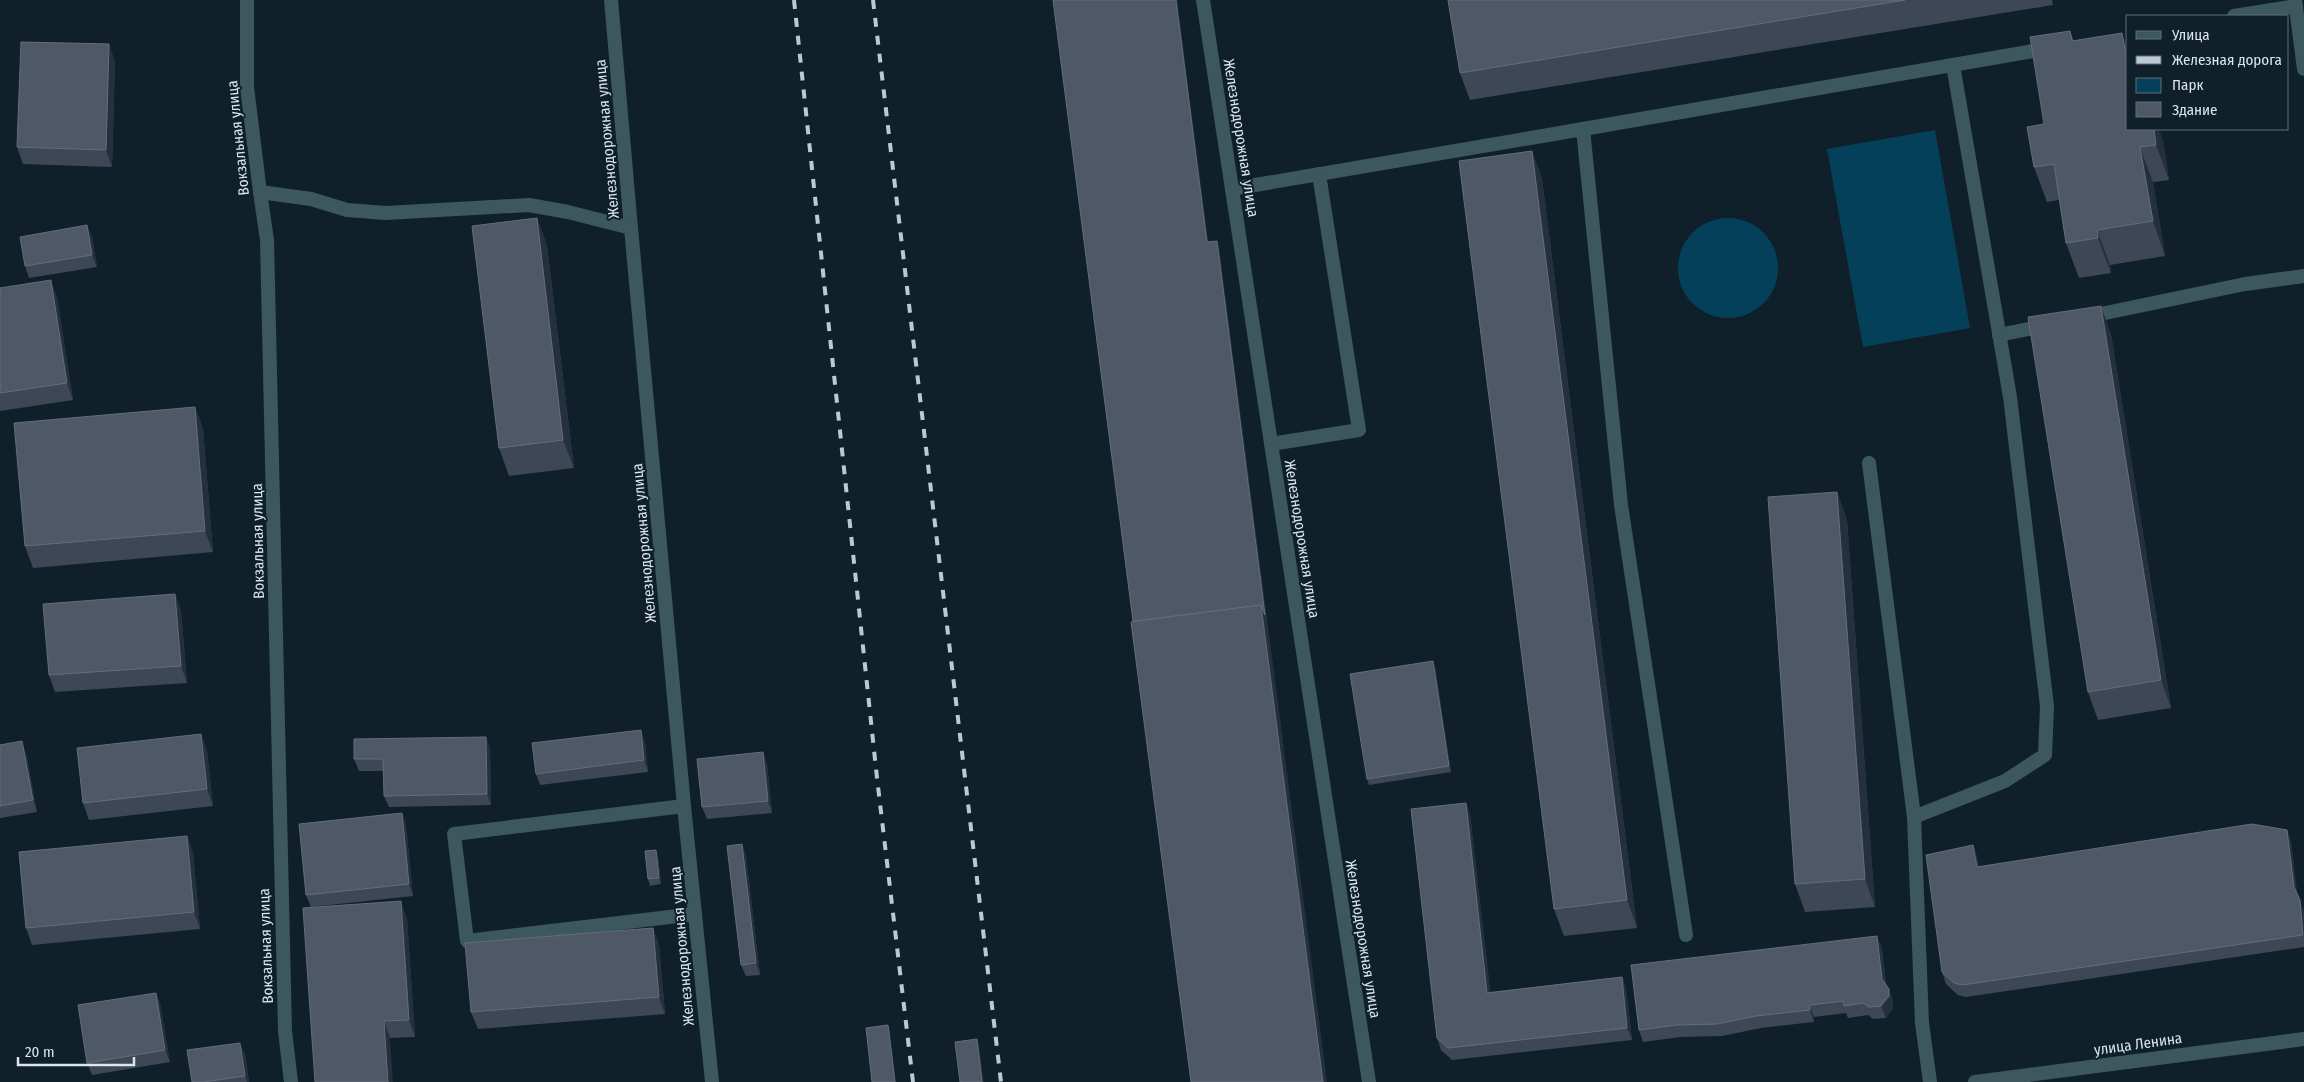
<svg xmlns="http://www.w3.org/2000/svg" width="2304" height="1082" font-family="'Fira Sans Condensed',sans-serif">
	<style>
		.green { fill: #044059 }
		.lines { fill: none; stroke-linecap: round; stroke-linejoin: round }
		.service { stroke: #3d585c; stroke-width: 14 }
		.minor { stroke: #3d585c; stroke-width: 14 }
		.tertiary { stroke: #3d585c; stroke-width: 14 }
		.rail { stroke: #bdc9d1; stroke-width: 4; stroke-dasharray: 9 9; stroke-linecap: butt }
		.wall { fill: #3e4756 }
		.shaded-wall { fill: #24303e }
		.building { fill: #4f5866; stroke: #646e7b }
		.labels { text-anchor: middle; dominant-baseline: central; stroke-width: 4; stroke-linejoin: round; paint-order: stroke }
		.street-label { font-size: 15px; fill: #dae5ec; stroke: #0f202a }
	</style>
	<rect width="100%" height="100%" fill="#0f202a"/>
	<g class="green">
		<path d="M1935,130L1970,328L1863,347L1827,149Z"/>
		<circle cx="1728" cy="268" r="50"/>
	</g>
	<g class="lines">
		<g class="service">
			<path d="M611,0L631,228"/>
			<path d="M2234,16L2296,6"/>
			<path d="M1583,129L2051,48"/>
			<path d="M1232,189L1583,129L1621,505L1686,935"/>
			<path d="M2086,317L2245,284L2304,276"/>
			<path d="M1999,335L2048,325"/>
			<path d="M1271,444L1359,430L1319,174"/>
			<path d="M1869,463L1914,817L1922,1023L1930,1082"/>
			<path d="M684,806L454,834L467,941L695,914"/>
			<path d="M1914,817L2005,781L2045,755L2047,706L2010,397L1953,65"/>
		</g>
		<g class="minor">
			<path d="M2295,0L2304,69"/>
			<path d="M260,192L267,240L285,1031L291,1082"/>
		</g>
		<g class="tertiary">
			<path d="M247,0V87L260,192L311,199L347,210L386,213L529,205L568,212L631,228L684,806L712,1082"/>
			<path d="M1203,0L1369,1082"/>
			<path d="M1975,1082L2304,1039"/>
		</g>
		<g class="rail">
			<path d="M794,0L877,778L913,1082"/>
			<path d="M873,0L1001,1082"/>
		</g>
	</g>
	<g class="wall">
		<path d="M1448,0H2052L2053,5L1470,100L1460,73Z"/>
		<path d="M2070,31L2074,41L2128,129H2158L2163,141L2169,180L2153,182L2165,256L2110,265L2111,273L2079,278L2066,243L2059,200L2047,202L2034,167L2044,124Z"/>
		<path d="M115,61L112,167L23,164L17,147Z"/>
		<path d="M1532,151L1542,179L1637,928L1564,936L1554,909Z"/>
		<path d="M537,218L547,246L574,468L509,476L499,448Z"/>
		<path d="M87,225L92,237L97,267L29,278L25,266Z"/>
		<path d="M0,288L57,297L73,400L0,411Z"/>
		<path d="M2111,334L2171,708L2098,720L2088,692Z"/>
		<path d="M195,407L203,429L213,552L33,568L25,546Z"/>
		<path d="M1837,492L1847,520L1875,907L1805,912L1795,884Z"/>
		<path d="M175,594L181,611L187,683L55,692L49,675Z"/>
		<path d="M1435,667L1451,772L1369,785L1367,779Z"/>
		<path d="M201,734L207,751L213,806L89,820L83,803Z"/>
		<path d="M486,737L490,749L491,805L389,807L384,796V771H359L354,759Z"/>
		<path d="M645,742L648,772L540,785L536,774Z"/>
		<path d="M0,745L26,753L37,812L0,818Z"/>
		<path d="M763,752L767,764L772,813L707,819L702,807Z"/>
		<path d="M1466,803L1470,815L1490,992L1622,977L1626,989L1632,1040L1452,1060L1441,1050L1437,1038Z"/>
		<path d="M402,813L406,825L413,896L311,907L306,895Z"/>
		<path d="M2287,830L2291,842L2297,895L2304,912V947L1966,997L1958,995L1946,984L1942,972L1973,845L1977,857L1979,867Z"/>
		<path d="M187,836L193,853L200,929L32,945L26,928Z"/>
		<path d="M742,844L746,856L760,975L746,976L741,965Z"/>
		<path d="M658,856L661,884L650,886L648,879Z"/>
		<path d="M407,918L415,1037L390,1038L315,1082Z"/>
		<path d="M653,928L659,945L665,1014L478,1029L471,1012Z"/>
		<path d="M1882,948L1886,985L1893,1001V1008L1886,1018L1873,1019L1868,1015L1848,1018L1846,1013L1814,1017V1022L1761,1028L1722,1036L1681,1037L1643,1042L1639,1030Z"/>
		<path d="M156,993L160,1004L170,1062L92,1075L87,1063Z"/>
		<path d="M245,1054L249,1082H192Z"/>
	</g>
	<g class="shaded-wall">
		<path d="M1176,0H1177L1209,248L1207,242Z"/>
		<path d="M2122,33L2128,48V66Z"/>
		<path d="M109,44L115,61L112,167L106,150Z"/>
		<path d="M2154,129H2158L2163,141L2169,180L2156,145Z"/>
		<path d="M2140,147L2153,182L2165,256L2153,221Z"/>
		<path d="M1532,151L1542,179L1637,928L1627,900Z"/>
		<path d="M537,218L547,246L574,468L563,440Z"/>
		<path d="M87,225L92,237L97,267L92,255Z"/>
		<path d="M2097,230L2110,265L2111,273L2098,238Z"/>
		<path d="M1217,241L1219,247L1327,1082H1323L1261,605Z"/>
		<path d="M51,280L57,297L73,400L67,383Z"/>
		<path d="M2101,306L2111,334L2171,708L2161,680Z"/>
		<path d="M195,407L203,429L213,552L205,531Z"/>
		<path d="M1837,492L1847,520L1875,907L1865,879Z"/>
		<path d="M175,594L181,611L187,683L181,666Z"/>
		<path d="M1433,661L1435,667L1451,772L1449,766Z"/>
		<path d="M641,730L645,742L648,772L644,760Z"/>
		<path d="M201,734L207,751L213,806L207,789Z"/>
		<path d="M486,737L490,749L491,805L487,794Z"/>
		<path d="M22,741L26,753L37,812L33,800Z"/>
		<path d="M763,752L767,764L772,813L768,801Z"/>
		<path d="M1466,803L1470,815L1492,1004L1487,993Z"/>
		<path d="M402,813L406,825L413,896L409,884Z"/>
		<path d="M2287,830L2291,842L2298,898L2294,887Z"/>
		<path d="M187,836L193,853L200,929L194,912Z"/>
		<path d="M742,844L746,856L760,975L756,963Z"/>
		<path d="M1973,845L1977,857L1982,879L1977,867Z"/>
		<path d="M656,850L658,856L661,884L659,878Z"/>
		<path d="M2300,900L2304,912V936L2303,935Z"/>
		<path d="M401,901L407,918L415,1037L409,1020Z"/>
		<path d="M653,928L659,945L665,1014L659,997Z"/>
		<path d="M1877,936L1882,948L1887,991L1882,979Z"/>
		<path d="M1622,977L1626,989L1632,1040L1627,1028Z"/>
		<path d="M1889,989L1893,1001V1008L1886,1018L1881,1006Z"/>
		<path d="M156,993L160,1004L170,1062L165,1050Z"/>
		<path d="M1810,1005L1814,1017V1022L1810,1010Z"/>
		<path d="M384,1021L390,1038L393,1082H388Z"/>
		<path d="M888,1025L890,1031L896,1082H895Z"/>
		<path d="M977,1039L979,1045L984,1082H982Z"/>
		<path d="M240,1043L245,1054L249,1082H247L245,1076Z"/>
	</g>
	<g class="building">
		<path d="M1053,0H1176L1207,242L1217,241L1265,615L1261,605L1133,621Z"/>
		<path d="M1448,0H1905L1460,73Z"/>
		<path d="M2070,31L2072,41L2122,33L2128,66V129H2154L2156,145L2140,147L2153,221L2097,230L2098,238L2066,243L2054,164L2034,167L2027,127L2044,124L2030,37Z"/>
		<path d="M21,42L109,44L106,150L17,147Z"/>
		<path d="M1532,151L1627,900L1554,909L1459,161Z"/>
		<path d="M537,218L563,440L499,448L472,226Z"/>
		<path d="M87,225L92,255L25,266L20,237Z"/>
		<path d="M51,280L67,383L0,393V288Z"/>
		<path d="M2101,306L2161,680L2088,692L2028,317Z"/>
		<path d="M195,407L205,531L25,546L14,423Z"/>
		<path d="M1837,492L1865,879L1795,884L1768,497Z"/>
		<path d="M175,594L181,666L49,675L43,604Z"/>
		<path d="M1261,605L1323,1082H1191L1131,622Z"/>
		<path d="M1433,661L1449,766L1367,779L1350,674Z"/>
		<path d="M641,730L644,760L536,774L532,743Z"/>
		<path d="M201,734L207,789L83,803L77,748Z"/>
		<path d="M486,737L487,794L384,796L383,759H354V739Z"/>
		<path d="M22,741L33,800L0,806V745Z"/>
		<path d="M763,752L768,801L702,807L697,759Z"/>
		<path d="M1466,803L1487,993L1622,977L1627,1028L1448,1048L1437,1038L1411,809Z"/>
		<path d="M402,813L409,884L306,895L299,824Z"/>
		<path d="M2252,824L2287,830L2294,887L2300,900L2303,935L1962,985L1954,983L1942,972L1926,855L1973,845L1977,867Z"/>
		<path d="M187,836L194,912L26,928L19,852Z"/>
		<path d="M742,844L756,963L741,965L727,846Z"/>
		<path d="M656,850L659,878L648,879L645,851Z"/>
		<path d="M401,901L409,1020L384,1021L388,1082H315L303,908Z"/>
		<path d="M653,928L659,997L471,1012L465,943Z"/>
		<path d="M1877,936L1882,979L1889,989V996L1881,1006L1869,1007L1863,1003L1844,1006L1843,1001L1810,1005V1010L1756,1016L1717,1024L1677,1025L1639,1030L1631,965Z"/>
		<path d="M156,993L165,1050L87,1063L78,1005Z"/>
		<path d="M888,1025L895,1082H872L866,1028Z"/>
		<path d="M977,1039L982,1082H960L955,1042Z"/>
		<path d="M240,1043L245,1076L204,1082H192L187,1050Z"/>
	</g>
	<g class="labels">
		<g class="street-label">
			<text transform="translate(238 138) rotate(-96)">Вокзальная улица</text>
			<text transform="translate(1241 138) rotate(81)">Железнодорожная улица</text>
			<text transform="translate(607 139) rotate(-95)">Железнодорожная улица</text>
			<text transform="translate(1302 539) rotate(81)">Железнодорожная улица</text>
			<text transform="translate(258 541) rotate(-91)">Вокзальная улица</text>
			<text transform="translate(644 543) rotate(-95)">Железнодорожная улица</text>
			<text transform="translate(1363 939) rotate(81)">Железнодорожная улица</text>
			<text transform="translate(266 946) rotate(-92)">Вокзальная улица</text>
			<text transform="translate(682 946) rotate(-95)">Железнодорожная улица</text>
			<text transform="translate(2138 1044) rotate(-8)">улица Ленина</text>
		</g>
	</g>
	<rect x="2126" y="15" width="162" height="115" fill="#0f202a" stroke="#606f78"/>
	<rect x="2136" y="31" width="25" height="8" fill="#3d585c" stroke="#606f78"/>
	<text x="2172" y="40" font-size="15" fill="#dae5ec">Улица</text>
	<rect x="2136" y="56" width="25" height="8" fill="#bdc9d1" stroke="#606f78"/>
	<text x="2172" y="65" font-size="15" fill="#dae5ec">Железная дорога</text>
	<rect x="2136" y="78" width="25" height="15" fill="#044059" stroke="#606f78"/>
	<text x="2172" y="90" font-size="15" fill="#dae5ec">Парк</text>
	<rect x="2136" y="102" width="25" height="15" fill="#4f5866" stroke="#606f78"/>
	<text x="2172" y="115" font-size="15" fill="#dae5ec">Здание</text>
	<path d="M18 1057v8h116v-8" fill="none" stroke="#dae5ec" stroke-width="2.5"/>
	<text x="25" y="1057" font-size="15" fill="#dae5ec" stroke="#0f202a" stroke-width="4" paint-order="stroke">20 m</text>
</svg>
